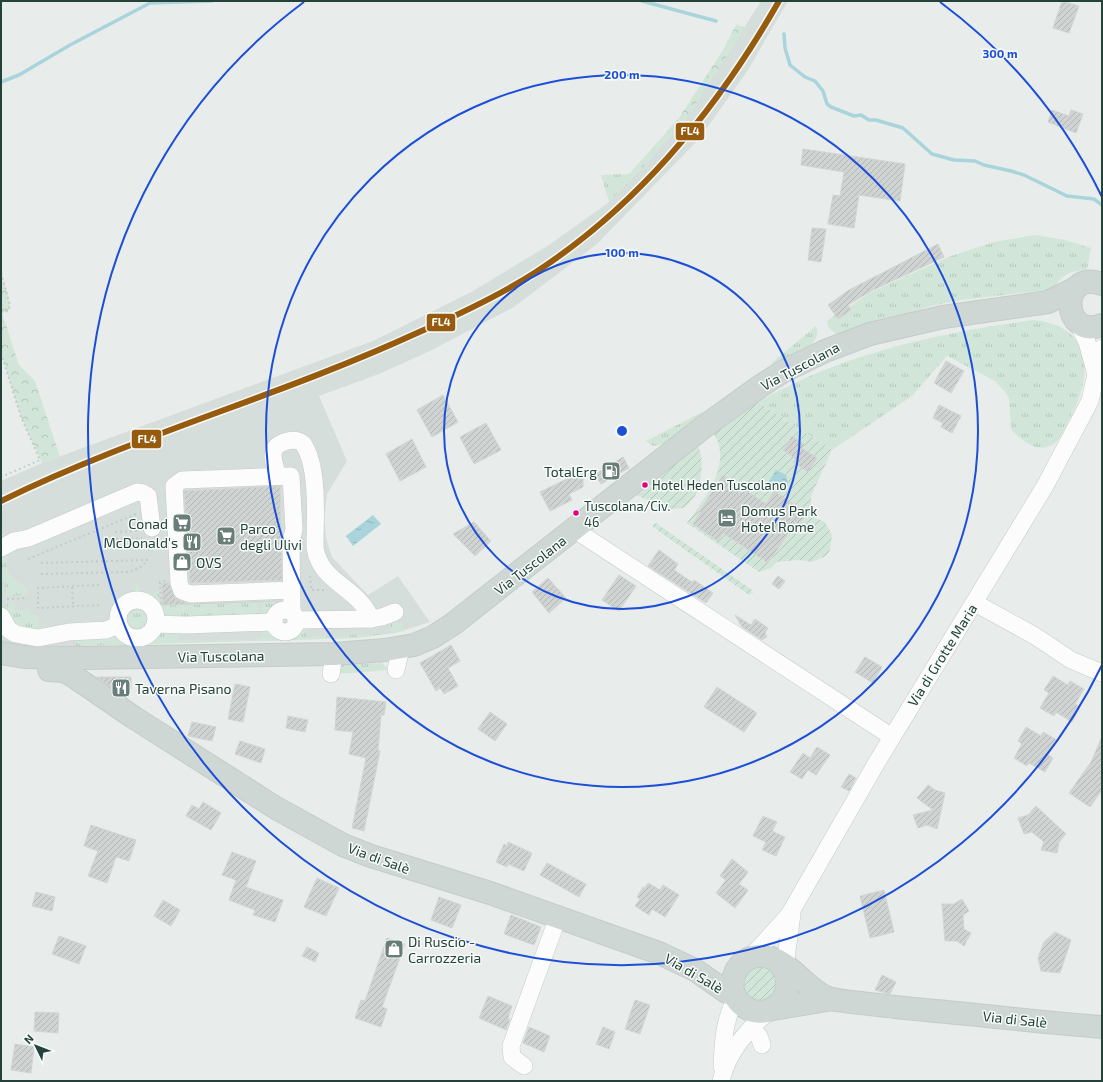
<svg xmlns="http://www.w3.org/2000/svg" width="1103" height="1082" font-family="'Exo 2',sans-serif">
	<style>
		.built { fill: #d6dedb }
		.grass { fill: url(#grass-tufts) }
		.forest { fill: url(#forest-crowns) }
		.garden { fill: url(#garden-furrows); fill-rule: evenodd }
		.water { fill: url(#water-ripples) }
		.lines { fill: none; stroke-linecap: round; stroke-linejoin: round }
		.stream { stroke: #a9d4db; stroke-width: 3.5 }
		.building { fill: url(#building-hatch); stroke: #d1d6d4 }
		.minor-casing { stroke: #c5cac8; stroke-width: 18 }
		.major-casing { stroke: #c3ccc9; stroke-width: 24 }
		.path { stroke: #c3ccca; stroke-width: 2; stroke-dasharray: 2 3; stroke-linecap: butt }
		.minor { stroke: #fcfcfc; stroke-width: 17 }
		.major { stroke: #cfd7d5; stroke-width: 22 }
		.rail-1-casing { stroke: #f7fbf9; stroke-width: 9 }
		.rail-1 { stroke: #965b0e; stroke-width: 6 }
		.ring { fill: none; stroke: #1d4ed8; stroke-width: 2 }
		.bus-dot { fill: #e5007d; stroke: #f7fbf9; stroke-width: 1.5 }
		.labels { text-anchor: middle; dominant-baseline: central; stroke-width: 3; stroke-linejoin: round; paint-order: stroke }
		.bus-label { font-size: 13px; fill: #24423a; stroke: #f7fbf9; text-anchor: start }
		.street-label { font-size: 14px; fill: #24423a; stroke: #f7fbf9 }
		.poi-label { font-size: 14px; fill: #24423a; stroke: #f7fbf9; text-anchor: start }
		.centre { fill: #1d4ed8; stroke: #f7fbf9; stroke-width: 2 }
		.ring-label { font-size: 12px; text-anchor: middle; font-weight: bold; fill: #1d4ed8; stroke: #f7fbf9; stroke-width: 3; stroke-linejoin: round; paint-order: stroke }
		.line-badge { stroke: #f7fbf9; stroke-width: 1.5 }
		.badge-label { font-size: 11px; text-anchor: middle; font-weight: bold; fill: #fff }
	</style>
	<defs>
		<pattern id="grass-tufts" width="24" height="20" patternUnits="userSpaceOnUse"><rect width="24" height="20" fill="#d1e6d8"/><path d="M3 7l-1-3M5 7V3M7 7l1-3M15 17l-1-3M17 17v-4M19 17l1-3" fill="none" stroke="#b3c6ba"/></pattern>
		<pattern id="forest-crowns" width="20" height="18" patternUnits="userSpaceOnUse"><rect width="20" height="18" fill="#d1e6d8"/><path d="M2 6a3 3 0 1 1 6 0M12 15a3 3 0 1 1 6 0" fill="none" stroke="#b3c6ba"/></pattern>
		<pattern id="garden-furrows" width="10" height="10" patternUnits="userSpaceOnUse"><rect width="10" height="10" fill="#d1e6d8"/><path d="M-1 1l2-2M0 10L10 0M9 11l2-2" fill="none" stroke="#b3c6ba"/></pattern>
		<pattern id="water-ripples" width="26" height="14" patternUnits="userSpaceOnUse"><rect width="26" height="14" fill="#a9d4db"/><path d="M2 4q2-2 4 0t4 0M15 11q2-2 4 0t4 0" fill="none" stroke="#91b7bd"/></pattern>
		<pattern id="building-hatch" width="6" height="6" patternUnits="userSpaceOnUse"><rect width="6" height="6" fill="#cfd4d2"/><path d="M-1 1l2-2M0 6l6-6M5 7l2-2" fill="none" stroke="#b2b7b5"/></pattern>
	</defs>
	<rect width="100%" height="100%" fill="#e8edeb"/>
	<path class="built" d="M761,1H788L748,70L699,139L597,244L514,307L430,351L379,374L319,396L347,461L327,494L324,517L326,538L332,557L368,595L398,576L430,622L395,633L356,638L76,646L1,643V481L42,463L373,341L473,291L549,245L609,202L640,170L688,116Z"/>
	<g class="grass">
		<path d="M640,170L609,202L601,175L629,174Z"/>
		<path d="M1036,235L1065,240L1091,248L1087,270C1072,270 1060,275 1054,289L962,300L935,305L844,333L836,334L828,327L827,321L835,315L838,319L851,310L849,307L869,293L951,256L994,242Z"/>
		<path d="M1033,320C1096,326 1093,378 1068,422C1063,432 1059,444 1047,447C1034,451 1019,438 1011,429L1009,398L1005,392L995,381L947,356L912,396L832,450L758,402C846,352 934,334 1033,320Z"/>
		<path d="M816,326C825,346 785,361 770,364Z"/>
		<path d="M702,412C696,429 671,444 653,446L646,441Z"/>
		<path d="M9,552C2,569 12,581 27,587V595L7,596C5,582 0,570 3,555Z"/>
		<path d="M136,583L142,593L159,592L160,606L258,602V615L179,618L165,617L149,600L134,594L133,588Z"/>
		<path d="M286,601C284,604 267,616 263,617L261,602Z"/>
		<path d="M7,603H14L15,610H25L27,608L32,614L38,616L39,627L73,625L42,632L16,625L9,615Z"/>
		<circle cx="137" cy="619" r="9"/>
		<path d="M391,623H400L405,631L356,638L76,646V638L117,636L140,643L160,632L178,630V641L262,639V628L269,627C275,634 285,643 294,636C299,633 300,628 306,626L307,637L391,633Z"/>
		<path d="M382,663L389,670L338,674L340,665Z"/>
	</g>
	<g class="forest">
		<path d="M736,25L746,27L688,116L640,170L629,174L679,118L723,50Z"/>
		<path d="M1,280L4,282L10,305L8,311L2,313L19,365L35,381L60,457L42,463L21,417L1,353Z"/>
	</g>
	<g class="garden">
		<path d="M758,402L832,450L811,496V516L825,522L832,535L830,550L826,556L812,562L798,560L777,562L771,568L759,572L687,523C704,499 734,463 713,433ZM792,436L804,445L795,458L783,450ZM723,475L786,537L769,563L730,538L726,530L718,541L693,524L700,513L699,511ZM774,492L796,529L764,507Z"/>
		<path d="M697,446C705,453 701,485 696,494C693,499 688,505 683,508L672,509L635,495Z"/>
		<path d="M656,523L752,590L753,593L749,595L653,527V524Z"/>
		<path d="M765,963L782,983L766,1004L743,995C741,969 740,971 765,963Z"/>
	</g>
	<g class="water">
		<path d="M776,470L786,475L788,485L785,490L779,491L773,487L766,490H757V485L769,481Z"/>
		<path d="M373,515L381,524L353,546L346,536Z"/>
	</g>
	<g class="lines">
		<g class="stream">
			<path d="M642,1L716,21"/>
			<path d="M784,34L785,48L790,65L805,77L815,81L823,91L827,104L831,107L854,116L861,115L869,120H876L903,128L932,154L954,160L975,161L984,165L1011,171L1024,175L1067,196L1094,199L1102,205"/>
			<path d="M1,82L19,75L70,45L150,3L212,1"/>
		</g>
	</g>
	<g class="building">
		<path d="M1062,1L1079,6L1069,33L1053,28Z"/>
		<path d="M1052,110L1069,116L1071,110L1083,114L1076,133L1048,122Z"/>
		<path d="M803,149L905,164L900,201L859,195L854,228L828,224L833,195L840,196L844,172L801,165Z"/>
		<path d="M812,228L826,229L821,262L808,260Z"/>
		<path d="M938,244L944,257L871,291L848,305L851,310L838,319L828,305L849,290Z"/>
		<path d="M946,361L964,371L951,393L934,383Z"/>
		<path d="M443,395L458,422L432,437L417,410Z"/>
		<path d="M939,405L961,416L952,433L941,427L943,423L933,418Z"/>
		<path d="M486,423L501,450L474,464L460,437Z"/>
		<path d="M792,436L805,445L802,448L817,458L808,472L793,462L796,459L783,450Z"/>
		<path d="M412,439L426,467L400,481L386,454Z"/>
		<path d="M623,457L629,468L601,484L595,474Z"/>
		<path d="M583,471V487L569,494L572,500L550,511L540,492Z"/>
		<path d="M723,475L766,504L774,491L807,513L796,529L793,527L768,563L723,533L718,541L693,524L700,513L699,512Z"/>
		<path d="M280,486L282,580L190,583L184,491Z"/>
		<path d="M474,522L491,541L475,556L453,534Z"/>
		<path d="M659,550L678,564L674,570L692,582L694,580L713,593L706,603L648,566Z"/>
		<path d="M619,575L636,586L619,611L602,600Z"/>
		<path d="M778,576L785,581L779,589L772,584Z"/>
		<path d="M548,578L566,598L549,613L532,592Z"/>
		<path d="M162,583H169L175,598L188,604L282,601L163,605Z"/>
		<path d="M735,615L751,625L755,619L768,628L765,633L767,637L762,640L742,627Z"/>
		<path d="M451,645L460,661L448,668L458,686L444,694L440,688L436,691L420,663Z"/>
		<path d="M865,657L882,667L873,683L855,672Z"/>
		<path d="M1053,676L1068,685L1070,681L1084,689L1075,704L1080,707L1072,722L1056,712L1054,716L1040,708L1049,693L1044,690Z"/>
		<path d="M97,677H131V689H127V698Z"/>
		<path d="M235,684L250,687L243,722L228,719Z"/>
		<path d="M717,687L757,713L744,732L704,707Z"/>
		<path d="M337,697L386,702L384,715H381L378,751H380L364,831L352,828L366,758L349,754L353,732L335,730Z"/>
		<path d="M490,712L507,724L495,741L478,729Z"/>
		<path d="M288,716L308,720L305,732L286,728Z"/>
		<path d="M192,722L216,727L212,741L188,736Z"/>
		<path d="M1026,727L1041,736L1043,732L1057,740L1048,755L1053,758L1045,772L1029,763L1027,766L1014,758L1022,744L1018,741Z"/>
		<path d="M1102,737V790L1090,807L1069,793L1091,762Z"/>
		<path d="M240,741L265,749L261,763L235,754Z"/>
		<path d="M817,747L830,755L816,775L808,770L802,779L790,772L803,753L810,758Z"/>
		<path d="M849,774L856,778L849,791L841,787Z"/>
		<path d="M928,785L935,790L945,793L937,829L927,825L918,828L913,815L933,810L917,798Z"/>
		<path d="M203,802L221,813L211,830L186,816L192,805L199,809Z"/>
		<path d="M1036,806L1066,834L1059,842L1057,853L1041,850L1044,842L1032,832L1024,834L1018,818L1028,815Z"/>
		<path d="M763,816L777,822L772,831L785,837L776,856L762,850L766,842L753,836Z"/>
		<path d="M91,825L136,840L129,861L116,857L107,883L88,876L98,851L84,846Z"/>
		<path d="M508,842L532,853L524,871L508,864L507,867L496,862L504,844L507,846Z"/>
		<path d="M232,852L256,861L246,887L283,900L275,922L253,915L255,910L229,900L236,880L222,875Z"/>
		<path d="M732,859L748,872L739,884L748,890L735,908L716,893L726,880L720,876Z"/>
		<path d="M547,863L586,884L579,897L540,875Z"/>
		<path d="M317,878L339,888L326,916L304,907Z"/>
		<path d="M648,883L660,890L663,885L679,895L665,917L652,909L649,915L635,906L640,899L637,897L643,887L645,888Z"/>
		<path d="M884,890L894,932L870,938L860,896Z"/>
		<path d="M36,892L55,897L52,911L32,906Z"/>
		<path d="M439,897L461,905L452,928L431,920Z"/>
		<path d="M962,899L969,911L963,915L964,929L971,933L964,946L957,941H945L942,904H954Z"/>
		<path d="M163,900L180,910L171,926L154,916Z"/>
		<path d="M511,915L541,927L534,945L504,934Z"/>
		<path d="M1055,932L1071,940L1060,973L1041,971L1038,958L1044,942Z"/>
		<path d="M59,936L86,946L79,964L52,954Z"/>
		<path d="M387,938L405,944L382,1007L387,1009L381,1027L355,1018L361,1000L365,1001Z"/>
		<path d="M307,947L319,953L315,962L302,956Z"/>
		<path d="M882,975L896,982L890,994L875,990Z"/>
		<path d="M488,996L512,1006L508,1018L510,1019L506,1030L479,1018Z"/>
		<path d="M635,1000L650,1005L640,1034L625,1029Z"/>
		<path d="M35,1012L59,1013L58,1033L34,1031Z"/>
		<path d="M529,1027L550,1036L544,1052L523,1043Z"/>
		<path d="M603,1027L615,1032L609,1049L596,1044Z"/>
		<path d="M15,1044L34,1047L31,1073L11,1070Z"/>
	</g>
	<g class="lines">
		<g class="minor-casing">
			<g id="minor">
				<path d="M1077,321L1087,342L1095,371"/>
				<path d="M278,476C276,469 271,457 274,450C278,441 298,436 304,445C319,469 315,519 315,548C321,584 359,587 371,619"/>
				<path d="M575,530L892,737"/>
				<path d="M1,548L14,541L29,538L137,492L143,493L148,496L152,528"/>
				<path d="M292,590L191,594L182,591L179,583L174,486L182,480L291,476L294,529L291,542L292,612"/>
				<circle cx="137" cy="619" r="19"/>
				<path d="M975,603L1035,636L1071,660L1102,673"/>
				<circle cx="285" cy="621" r="11"/>
				<path d="M1,616L9,630L16,634L38,638L69,632L106,630L119,625"/>
				<path d="M297,620L371,619L382,617L395,612"/>
				<path d="M155,624L186,625L274,622"/>
				<path d="M396,670L401,648"/>
				<path d="M331,674L334,654"/>
				<path d="M750,958L789,915L877,762L1045,486L1090,401L1102,348"/>
				<path d="M787,975L786,958L792,914"/>
				<path d="M750,1030L759,1036L762,1045"/>
				<path d="M524,1066L512,1057L511,1046L558,917"/>
				<path d="M722,1067C723,1042 724,1020 736,998"/>
				<path d="M721,1081C728,1051 748,1029 771,1009"/>
			</g>
		</g>
		<g class="major-casing">
			<g id="major">
				<path d="M1102,284C1059,268 1061,341 1102,325"/>
				<path d="M1,653L25,657L83,658L334,654L385,650L414,645L433,637L453,624L705,426L759,387L784,371L825,351L870,334L943,317L1048,302L1076,288"/>
				<path d="M49,670L64,671L76,678L133,717L276,808L343,845L371,856L490,893L659,953L695,970L725,991L735,996"/>
				<path d="M777,961C807,992 765,1030 739,1002C724,985 737,956 760,956C789,956 805,991 831,999C841,1001 852,1002 861,1003C886,1006 911,1009 936,1011C992,1016 1047,1023 1102,1027"/>
				<path d="M773,1009L833,999"/>
			</g>
		</g>
		<g class="path">
			<path d="M1,273L10,305L8,311L1,312"/>
			<path d="M1,353L21,417L40,460L1,477"/>
			<path d="M115,532L138,531"/>
			<path d="M111,539L142,538"/>
			<path d="M147,541V550H149"/>
			<path d="M28,559L136,514"/>
			<path d="M41,563L149,560"/>
			<path d="M41,574L129,572L143,566L147,560"/>
			<path d="M310,576L311,590H324"/>
			<path d="M165,581L160,582L161,603H168V596"/>
			<path d="M99,585L38,588V608L100,605"/>
			<path d="M72,587L73,606"/>
			<path d="M7,599L27,598"/>
		</g>
		<use href="#minor" class="minor"/>
		<use href="#major" class="major"/>
		<g class="rail-1-casing">
			<path id="rail-1" d="M1,501C136,435 280,396 417,333C458,315 499,296 536,272C640,204 718,108 779,1"/>
		</g>
		<use href="#rail-1" class="rail-1"/>
	</g>
	<g class="ring">
		<circle cx="622" cy="431" r="178"/>
		<circle cx="622" cy="431" r="356"/>
		<path d="M1102 665A534 534 0 1 1 304 2M940 2A534 534 0 0 1 1102 197"/>
	</g>
	<defs>
		<g id="fuel-square" transform="scale(1)"><rect x="-9" y="-9" width="18" height="18" rx="4" fill="#697e78" stroke="#f7fbf9"/><path d="M-5.5-6h7V0h2V4h1.3V-2.5L3-4.5l.8-.8L6-3V5H2.5V1h-1V6h-7ZM-4.2-4.7v3.2H.2V-4.7Z" fill="#fff"/></g>
		<g id="hotel-square" transform="scale(1)"><rect x="-9" y="-9" width="18" height="18" rx="4" fill="#697e78" stroke="#f7fbf9"/><path d="M-6-4.5h1.5V1H6V5H4.5V3h-9V5H-6ZM-4 0a1.8 1.8 0 1 1 3.6 0ZM.5 0V-2.5h3Q6-2.5 6 0Z" fill="#fff"/></g>
		<g id="supermarket-square" transform="scale(1)"><rect x="-9" y="-9" width="18" height="18" rx="4" fill="#697e78" stroke="#f7fbf9"/><path d="M-6-5.5h2.5l.6 2H6L4.5 2H-2.5L-4.4-4H-6ZM-1.5 3.2a1.3 1.3 0 1 0 .1 0ZM3 3.2a1.3 1.3 0 1 0 .1 0Z" fill="#fff"/></g>
		<g id="restaurant-square" transform="scale(1)"><rect x="-9" y="-9" width="18" height="18" rx="4" fill="#697e78" stroke="#f7fbf9"/><path d="M-5-6h1v4h1v-4h1v4h1v-4h1v5L-1.5 .5V6h-2V.5L-5-1ZM5-6V6H3V1.5H1.5Q1.5-4 5-6Z" fill="#fff"/></g>
		<g id="shop-square" transform="scale(1)"><rect x="-9" y="-9" width="18" height="18" rx="4" fill="#697e78" stroke="#f7fbf9"/><path d="M-5-2.5h2.3a2.7 3.5 0 0 1 5.4 0H5L5.5 6h-11ZM-1.5-2.5h3a1.5 2.3 0 0 0-3 0Z" fill="#fff"/></g>
	</defs>
	<g fill-rule="evenodd">
		<use href="#fuel-square" x="611" y="471"/>
		<use href="#hotel-square" x="727" y="518"/>
		<use href="#supermarket-square" x="182" y="523"/>
		<use href="#supermarket-square" x="226" y="536"/>
		<use href="#restaurant-square" x="192" y="542"/>
		<use href="#shop-square" x="182" y="562"/>
		<use href="#restaurant-square" x="121" y="688"/>
		<use href="#shop-square" x="394" y="949"/>
	</g>
	<g class="bus-dot">
		<circle cx="645" cy="485" r="3.5"/>
		<circle cx="576" cy="513" r="3.5"/>
	</g>
	<g class="labels">
		<g class="bus-label">
			<text x="652" y="485">Hotel Heden Tuscolano</text>
			<text x="584" y="506">Tuscolana/Civ.<tspan x="584" dy="16">46</tspan></text>
		</g>
		<g class="street-label">
			<text transform="translate(800 366) rotate(-28)">Via Tuscolana</text>
			<text transform="translate(530 565) rotate(-38)">Via Tuscolana</text>
			<text transform="translate(942 655) rotate(-58)">Via di Grotte Maria</text>
			<text transform="translate(221 656) rotate(-1)">Via Tuscolana</text>
			<text transform="translate(379 858) rotate(20)">Via di Salè</text>
			<text transform="translate(694 973) rotate(30)">Via di Salè</text>
			<text transform="translate(1015 1019) rotate(6)">Via di Salè</text>
		</g>
		<g class="poi-label">
			<text x="597" y="471" text-anchor="end">TotalErg</text>
			<text x="741" y="510">Domus Park<tspan x="741" dy="16">Hotel Rome</tspan></text>
			<text x="168" y="523" text-anchor="end">Conad</text>
			<text x="240" y="528">Parco<tspan x="240" dy="16">degli Ulivi</tspan></text>
			<text x="178" y="542" text-anchor="end">McDonald's</text>
			<text x="196" y="562">OVS</text>
			<text x="135" y="688">Taverna Pisano</text>
			<text x="408" y="941">Di Ruscio -<tspan x="408" dy="16">Carrozzeria</tspan></text>
		</g>
	</g>
	<circle cx="622" cy="431" r="6" class="centre"/>
	<g class="ring-label">
		<text x="1000" y="58">300 m</text>
		<text x="622" y="79">200 m</text>
		<text x="622" y="257">100 m</text>
	</g>
	<g class="line-badge">
		<rect x="675" y="122" width="30" height="19" rx="4" fill="#965b0e"/>
		<rect x="426" y="313" width="30" height="19" rx="4" fill="#965b0e"/>
		<rect x="131" y="429" width="31" height="20" rx="4" fill="#965b0e"/>
	</g>
	<g class="badge-label">
		<text x="690" y="135">FL4</text>
		<text x="441" y="326">FL4</text>
		<text x="147" y="443">FL4</text>
	</g>
	<rect width="1103" height="1082" fill="none" stroke="#24423a" stroke-width="4"/>
	<g transform="translate(36 1046) rotate(313)" stroke="#f7fbf9" stroke-width="3" paint-order="stroke">
	<path d="M0-3L7 15L0 10L-7 15Z" fill="#24423a"/>
	<text y="-6" font-size="11" font-weight="bold" text-anchor="middle" fill="#24423a">N</text>
	</g>
</svg>
